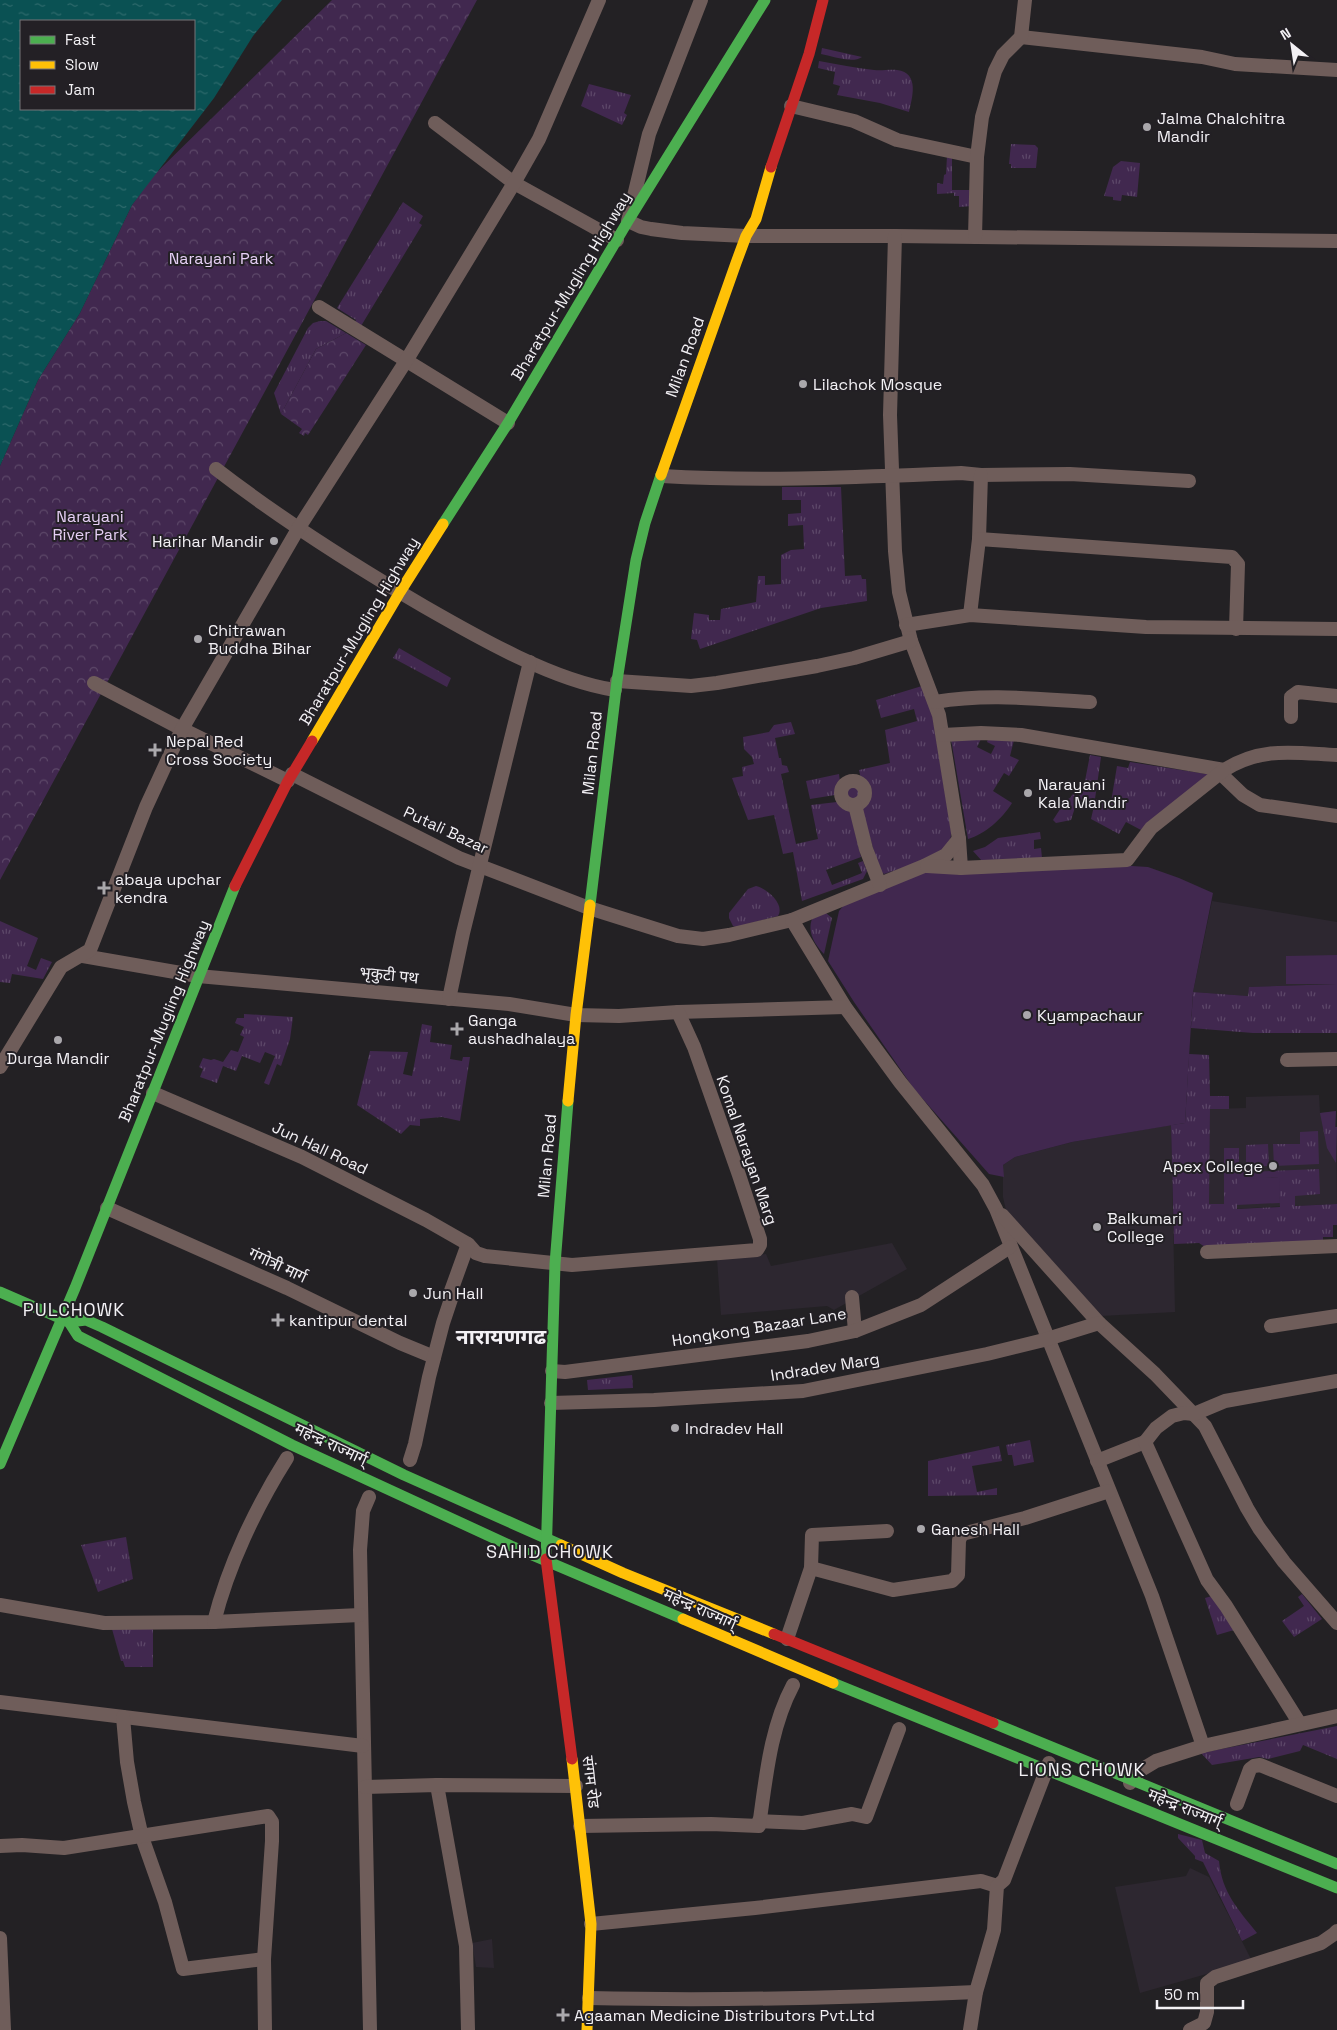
<svg xmlns="http://www.w3.org/2000/svg" width="1337" height="2030" font-family="'Space Grotesk','Noto Sans Devanagari',sans-serif">
	<style>
		.built { fill: #2d2730 }
		.grass { fill: url(#grass-tufts); fill-rule: evenodd }
		.park { fill: url(#park-crowns) }
		.pitch { fill: #41284f }
		.water { fill: url(#water-ripples); fill-rule: evenodd }
		.lines { fill: none; stroke-linecap: round; stroke-linejoin: round }
		.street { stroke: #6f5d5a; stroke-width: 14 }
		.fast { stroke: #4caf50; stroke-width: 11 }
		.slow { stroke: #ffc107; stroke-width: 11 }
		.jam { stroke: #c62828; stroke-width: 11 }
		.poi-dot { fill: #aaa8ac; stroke: #232025; stroke-width: 2 }
		.labels { text-anchor: middle; dominant-baseline: central; stroke-width: 4; stroke-linejoin: round; paint-order: stroke }
		.poi-label { font-size: 16px; fill: #f3f1f5; stroke: #232025; text-anchor: start }
		.park-label { font-size: 16px; fill: #e6cff5; stroke: #232025 }
		.street-label { font-size: 16px; fill: #f3f1f5; stroke: #232025 }
		.neighbourhood-label { font-size: 18px; letter-spacing: 1px; fill: #f3f1f5; stroke: #232025 }
		.district-label { font-size: 21px; font-weight: bold; fill: #f3f1f5; stroke: #232025 }
	</style>
	<defs>
		<pattern id="grass-tufts" width="24" height="20" patternUnits="userSpaceOnUse" patternTransform="scale(1.25)"><rect width="24" height="20" fill="#41284f"/><path d="M3 7l-1-3M5 7V3M7 7l1-3M15 17l-1-3M17 17v-4M19 17l1-3" fill="none" stroke="#5d4869"/></pattern>
		<pattern id="park-crowns" width="20" height="18" patternUnits="userSpaceOnUse" patternTransform="scale(1.25)"><rect width="20" height="18" fill="#41284f"/><path d="M2 6a3 3 0 1 1 6 0M12 15a3 3 0 1 1 6 0" fill="none" stroke="#5d4869"/></pattern>
		<pattern id="water-ripples" width="26" height="14" patternUnits="userSpaceOnUse" patternTransform="scale(1.25)"><rect width="26" height="14" fill="#0a5153"/><path d="M2 4q2-2 4 0t4 0M15 11q2-2 4 0t4 0" fill="none" stroke="#2e6a6c"/></pattern>
	</defs>
	<rect width="100%" height="100%" fill="#232124"/>
	<g class="built">
		<path d="M1212,901L1337,922V984L1250,987L1248,996L1193,992Z"/>
		<path d="M1319,1095L1320,1113L1336,1111L1337,1204L1208,1210L1210,1109L1246,1108V1097Z"/>
		<path d="M1171,1125L1175,1312L1101,1316L1006,1210L1003,1197V1165L1015,1157L1072,1142Z"/>
		<path d="M892,1243L907,1269L834,1310L827,1306L721,1315L717,1259L766,1254L771,1266Z"/>
		<path d="M1190,1868L1209,1877L1252,1961L1140,1993L1115,1887L1186,1876Z"/>
		<path d="M492,1939L494,1968L476,1967L472,1943Z"/>
	</g>
	<g class="grass">
		<path d="M822,48L862,57C852,64 833,56 821,54Z"/>
		<path d="M819,61C837,64 856,68 874,70C882,71 890,69 897,70C920,73 912,98 909,112L880,103L837,95L840,86L833,84L835,72L818,68Z"/>
		<path d="M589,84L631,95L624,113L627,115L622,125L581,106Z"/>
		<path d="M1011,144L1035,145L1038,148L1036,168H1011V164H1009Z"/>
		<path d="M947,156H952V190H973L972,206L959,207V196H954V193L937,194V183L943,184L944,175L946,174Z"/>
		<path d="M1121,161L1140,163L1137,197L1122,195L1121,201L1113,200V197L1104,196L1113,167Z"/>
		<path d="M403,202L423,216L419,223L422,225L361,326L355,322L356,320L337,308Z"/>
		<path d="M320,321H326L346,333L316,349L281,414L274,393L308,328L313,323Z"/>
		<path d="M782,487H841L845,576L861,575L862,579H866L867,601L821,608L700,649L697,640L691,639L694,613L709,615V620H720L721,609L756,602L758,576H765V585L781,584V555L791,550L804,549L803,525L788,526V514L801,513V500H782Z"/>
		<path d="M399,648L451,678L447,687L393,658Z"/>
		<path d="M922,686L931,706L951,830C951,836 951,843 946,848C936,857 897,870 884,874L880,871L861,808L866,804L870,794L868,786L861,779L859,770L890,763L885,730L917,721L914,709L881,718L876,700Z"/>
		<path d="M791,722L795,734L775,738L779,758H781L782,765L787,766L789,772L781,774L796,844L818,839L811,805L837,802L842,808L850,811L861,857L826,870L832,885L862,873L858,863L863,861L867,871L863,879L802,901L793,852L783,854L774,815L748,820L732,778L743,776L742,767L754,764L752,757L744,749L743,737L769,732L774,725Z"/>
		<path d="M951,739H981L977,747L991,754L995,746L987,742L988,739L1014,740L1010,756L1019,760L1009,776L1004,773L993,791L1012,803C1002,819 985,834 968,839Z"/>
		<path d="M1090,755L1101,757L1095,799L1111,802L1117,766L1128,768L1130,762L1213,775L1141,830L1126,822L1119,834L1091,819L1094,806L1077,801L1071,820L1056,823L1053,820L1066,800L1070,798L1075,791H1083Z"/>
		<path d="M839,774L840,782L836,788L835,795L810,799L806,781Z"/>
		<circle cx="853" cy="793" r="7"/>
		<path d="M1040,832L1041,839L1034,840V849L1041,848L1042,858L982,861L973,851L985,847L998,838Z"/>
		<path d="M756,886C768,889 785,905 778,916L736,927L733,926L729,918V913L748,889Z"/>
		<path d="M826,913L832,918L824,954C815,945 807,932 812,919Z"/>
		<path d="M0,921L38,938L27,966L36,970L41,958L52,962L43,979L12,974L10,983L0,982Z"/>
		<path d="M1337,984V1033H1253L1191,1028L1193,992L1248,996L1249,987Z"/>
		<path d="M244,1014L293,1017L290,1039L281,1066L277,1064L269,1085L264,1083L275,1056L265,1052L260,1063L242,1056L236,1071L223,1066L217,1083L200,1077L203,1069L199,1067L203,1058L211,1060L214,1059L223,1062L231,1050L238,1052L244,1037L240,1035L244,1027L235,1023L237,1018H244Z"/>
		<path d="M422,1024L432,1026L430,1042L452,1045L450,1059L462,1061L463,1057H470L460,1121L442,1117L420,1119V1126L410,1125L401,1134L357,1105L370,1051L408,1052L403,1074L412,1076Z"/>
		<path d="M1189,1054L1209,1055L1210,1096H1229V1109H1210L1209,1204H1224V1173L1319,1169L1320,1194L1295,1196V1206L1337,1204V1225H1333V1237H1323V1244L1208,1249L1199,1243L1174,1244L1171,1125L1185,1123ZM1278,1177L1280,1207L1237,1209V1180Z"/>
		<path d="M1336,1111L1335,1127H1337L1336,1163L1327,1148L1320,1113Z"/>
		<path d="M1318,1131L1319,1164L1274,1166L1273,1144H1300V1132Z"/>
		<path d="M1268,1144L1269,1166L1246,1167V1145Z"/>
		<rect x="1224" y="1148" width="15" height="19"/>
		<path d="M632,1375L633,1388L588,1390L587,1380Z"/>
		<path d="M1030,1440L1034,1462L1014,1466L1012,1455H1008L1006,1445Z"/>
		<path d="M999,1446L1002,1461L972,1466L977,1492L997,1488V1495L928,1496V1461Z"/>
		<path d="M126,1537L133,1579L98,1592L81,1545Z"/>
		<path d="M1302,1594L1322,1619L1294,1637L1282,1621L1304,1606L1298,1597Z"/>
		<path d="M1212,1596L1234,1630L1217,1635L1205,1598Z"/>
		<path d="M153,1627V1667H125L123,1661H121L112,1629Z"/>
		<path d="M1337,1726V1759L1303,1745L1300,1751L1268,1759L1259,1757L1212,1765L1201,1753Z"/>
		<path d="M1178,1834L1202,1840L1205,1853L1219,1861C1222,1893 1238,1909 1257,1933L1242,1941L1203,1862L1195,1859V1856L1178,1838Z"/>
	</g>
	<g class="park">
		<path d="M332,0H477L0,880V466L38,380L80,313L132,205L153,176Z"/>
		<path d="M346,333L366,345L308,435L305,433L304,436L299,433L302,429L281,414L316,349Z"/>
	</g>
	<g class="pitch">
		<path d="M1116,865L1148,867L1179,878L1213,893L1193,992L1185,1123L1072,1142L1015,1157L1003,1165L1004,1177L989,1174L914,1089L854,1002L828,961L839,911L844,905L925,871Z"/>
		<path d="M1337,955V984H1286V956Z"/>
		<path d="M1279,1177L1280,1203L1237,1205V1179Z"/>
	</g>
	<path class="water" d="M0,0H282L253,36L214,98L132,205L80,313L38,380L0,466ZM21,21H194V109H21Z"/>
	<g class="lines">
		<g class="street">
			<path d="M701,0L649,134L628,221L641,227L651,229L682,233L746,236H895L1337,241"/>
			<path d="M1021,37L1202,57L1235,64L1337,70"/>
			<path d="M791,106L854,121L897,140L977,157"/>
			<path d="M435,123L514,183L617,240"/>
			<path d="M895,236L890,415L895,551L899,592L911,641L939,715L959,839L961,868"/>
			<path d="M975,237L977,157L982,117L995,71L1003,55L1021,37L1025,0"/>
			<path d="M319,307L508,423"/>
			<path d="M216,469C282,520 353,565 425,607C479,638 554,681 615,690"/>
			<path d="M662,476C762,482 861,477 961,473L981,475L1070,474L1189,481"/>
			<path d="M979,539L981,475"/>
			<path d="M970,615L979,539L1232,557L1238,564L1236,629"/>
			<path d="M906,625L970,615L1146,627L1337,629"/>
			<path d="M617,681L691,686L717,683L817,666L854,658L911,641"/>
			<path d="M94,683L182,729L288,781"/>
			<path d="M935,702C988,693 1036,699 1090,702"/>
			<path d="M1291,717V697L1298,692L1337,696"/>
			<path d="M943,735L981,733L1021,735L1224,770C1262,746 1295,753 1337,755"/>
			<path d="M1220,773L1243,795L1260,805L1337,816"/>
			<path d="M292,774L459,858L589,908L678,936L703,939L729,935L792,920L924,866L946,855L959,839"/>
			<circle cx="853" cy="793" r="12"/>
			<path d="M855,805L866,849L880,885"/>
			<path d="M927,866L961,868L1127,860L1151,828L1224,770"/>
			<path d="M792,920L845,1007L900,1082L983,1185L996,1209L1152,1596L1203,1746"/>
			<path d="M83,956L198,976L509,1004L576,1015L619,1016L678,1012L845,1007"/>
			<path d="M449,999L463,933L530,662"/>
			<path d="M1287,1060L1337,1059"/>
			<path d="M0,1067L61,967L90,950L146,807L182,729L298,529L406,361L514,183L539,139L599,0"/>
			<path d="M153,1093L302,1157L426,1220L468,1244L476,1253L485,1256L572,1265L757,1250L760,1245V1239L739,1175L694,1047L678,1012"/>
			<path d="M107,1208L287,1288L400,1343L434,1357"/>
			<path d="M1002,1215L1099,1323L1155,1374L1205,1426L1247,1508L1259,1528L1284,1562L1337,1623"/>
			<path d="M1207,1252L1337,1246"/>
			<path d="M852,1297L855,1331"/>
			<path d="M1271,1326L1337,1316"/>
			<path d="M552,1371L565,1372L808,1341L855,1331L921,1305L1010,1247"/>
			<path d="M551,1403L654,1400L803,1391L987,1354L1044,1340L1099,1323"/>
			<path d="M410,1460L415,1444L429,1377L443,1323L452,1296L451,1291L468,1244"/>
			<path d="M1097,1461L1145,1442"/>
			<path d="M369,1497L363,1511L360,1550L370,2030"/>
			<path d="M811,1568L893,1590L952,1581L958,1575L959,1540L962,1534L1025,1518L1109,1491"/>
			<path d="M0,1605L104,1623L214,1622L360,1615"/>
			<path d="M214,1622C228,1566 256,1507 287,1458"/>
			<path d="M787,1639L811,1568L812,1535L887,1531"/>
			<path d="M0,1702L363,1746"/>
			<path d="M123,1717L127,1762L134,1802L142,1837L165,1902L183,1969L264,1959"/>
			<path d="M1300,1724L1226,1606L1207,1580L1145,1442L1156,1428L1172,1416L1184,1413L1194,1414L1225,1401L1337,1381"/>
			<path d="M1130,1783L1141,1770L1156,1761L1203,1746L1337,1716"/>
			<path d="M437,1785L466,1946L468,2030"/>
			<path d="M365,1787L437,1785L576,1786"/>
			<path d="M1237,1804L1250,1769L1254,1766L1260,1765L1337,1796"/>
			<path d="M759,1821L803,1823L852,1814L866,1817L899,1729"/>
			<path d="M580,1826L711,1824L759,1826C766,1778 770,1728 793,1685"/>
			<path d="M0,1846L22,1845L64,1848L268,1816L272,1822V1841L264,1959L265,2030"/>
			<path d="M591,1924L755,1908L981,1881L997,1886"/>
			<path d="M0,1938L4,2030"/>
			<path d="M589,1998C718,2001 847,1998 976,1992"/>
			<path d="M970,2030L976,1992L994,1930L997,1886L1004,1880L1049,1763"/>
			<path d="M1190,2030L1204,2023L1207,2012V1983L1215,1977L1321,1943L1334,1934L1337,1931"/>
		</g>
		<g class="fast">
			<path d="M443,524L508,423L628,221L765,0"/>
			<path d="M590,905L617,681L636,560L645,523L661,475"/>
			<path d="M0,1292L69,1322L86,1320L102,1327L404,1475L561,1545"/>
			<path d="M69,1322L78,1336L292,1445L511,1546L683,1619"/>
			<path d="M0,1464L75,1288L235,886"/>
			<path d="M546,1559L555,1264L568,1101"/>
			<path d="M833,1683L1337,1888"/>
			<path d="M993,1723L1337,1864"/>
		</g>
		<g class="slow">
			<path d="M661,475L736,263L746,236L756,219L771,167"/>
			<path d="M312,741L400,592L443,524"/>
			<path d="M568,1101L576,1015L590,905"/>
			<path d="M561,1545L623,1573L774,1634"/>
			<path d="M683,1619L833,1683"/>
			<path d="M572,1759L591,1924L587,2030"/>
		</g>
		<g class="jam">
			<path d="M771,167L809,54L823,0"/>
			<path d="M235,886L288,781L312,741"/>
			<path d="M546,1559L572,1759"/>
			<path d="M774,1634L993,1723"/>
		</g>
	</g>
	<g class="poi-dot">
		<circle cx="1147" cy="127" r="5"/>
		<circle cx="803" cy="384" r="5"/>
		<circle cx="274" cy="541" r="5"/>
		<circle cx="198" cy="639" r="5"/>
		<path d="M152.5 742.5h5v5h5v5h-5v5h-5v-5h-5v-5h5z"/>
		<circle cx="1028" cy="793" r="5"/>
		<path d="M101.5 880.5h5v5h5v5h-5v5h-5v-5h-5v-5h5z"/>
		<circle cx="1027" cy="1015" r="5"/>
		<path d="M454.5 1021.5h5v5h5v5h-5v5h-5v-5h-5v-5h5z"/>
		<circle cx="58" cy="1040" r="5"/>
		<circle cx="1273" cy="1166" r="5"/>
		<circle cx="1097" cy="1227" r="5"/>
		<circle cx="413" cy="1293" r="5"/>
		<path d="M275.5 1312.5h5v5h5v5h-5v5h-5v-5h-5v-5h5z"/>
		<circle cx="675" cy="1428" r="5"/>
		<circle cx="921" cy="1529" r="5"/>
		<path d="M560.5 2007.5h5v5h5v5h-5v5h-5v-5h-5v-5h5z"/>
	</g>
	<g class="labels">
		<g class="poi-label">
			<text x="1157" y="118">Jalma Chalchitra<tspan x="1157" dy="18">Mandir</tspan></text>
			<text x="813" y="384">Lilachok Mosque</text>
			<text x="264" y="541" text-anchor="end">Harihar Mandir</text>
			<text x="208" y="630">Chitrawan<tspan x="208" dy="18">Buddha Bihar</tspan></text>
			<text x="166" y="741">Nepal Red<tspan x="166" dy="18">Cross Society</tspan></text>
			<text x="1038" y="784">Narayani<tspan x="1038" dy="18">Kala Mandir</tspan></text>
			<text x="115" y="879">abaya upchar<tspan x="115" dy="18">kendra</tspan></text>
			<text x="1037" y="1015">Kyampachaur</text>
			<text x="468" y="1020">Ganga<tspan x="468" dy="18">aushadhalaya</tspan></text>
			<text x="58" y="1058" text-anchor="middle">Durga Mandir</text>
			<text x="1263" y="1166" text-anchor="end">Apex College</text>
			<text x="1107" y="1218">Balkumari<tspan x="1107" dy="18">College</tspan></text>
			<text x="423" y="1293">Jun Hall</text>
			<text x="289" y="1320">kantipur dental</text>
			<text x="685" y="1428">Indradev Hall</text>
			<text x="931" y="1529">Ganesh Hall</text>
			<text x="574" y="2015">Agaaman Medicine Distributors Pvt.Ltd</text>
		</g>
		<g class="park-label">
			<text x="221" y="258">Narayani Park</text>
			<text x="90" y="516">Narayani<tspan x="90" dy="18">River Park</tspan></text>
		</g>
		<g class="street-label">
			<text transform="translate(571 286) rotate(-59)">Bharatpur-Mugling Highway</text>
			<text transform="translate(685 357) rotate(-70)">Milan Road</text>
			<text transform="translate(359 631) rotate(-59)">Bharatpur-Mugling Highway</text>
			<text transform="translate(592 753) rotate(-84)">Milan Road</text>
			<text transform="translate(446 830) rotate(25)">Putali Bazar</text>
			<text transform="translate(389 975) rotate(6)">भृकुटी पथ</text>
			<text transform="translate(164 1021) rotate(-68)">Bharatpur-Mugling Highway</text>
			<text transform="translate(320 1148) rotate(25)">Jun Hall Road</text>
			<text transform="translate(747 1150) rotate(71)">Komal Narayan Marg</text>
			<text transform="translate(547 1156) rotate(-85)">Milan Road</text>
			<text transform="translate(278 1265) rotate(25)">गंगोत्री मार्ग</text>
			<text transform="translate(759 1327) rotate(-9)">Hongkong Bazaar Lane</text>
			<text transform="translate(825 1367) rotate(-9)">Indradev Marg</text>
			<text transform="translate(331 1444) rotate(25)">महेन्द्र राज्मार्ग्</text>
			<text transform="translate(700 1609) rotate(24)">महेन्द्र राज्मार्ग्</text>
			<text transform="translate(591 1782) rotate(83)">संगम रोड</text>
			<text transform="translate(1185 1808) rotate(22)">महेन्द्र राज्मार्ग्</text>
		</g>
		<g class="neighbourhood-label">
			<text x="74" y="1309">PULCHOWK</text>
			<text x="550" y="1551">SAHID CHOWK</text>
			<text x="1082" y="1769">LIONS CHOWK</text>
		</g>
		<g class="district-label">
			<text x="501" y="1336">नारायणगढ</text>
		</g>
	</g>
	<rect x="20" y="20" width="175" height="90" fill="#232025" stroke="#767478"/>
	<rect x="30" y="36" width="25" height="8" fill="#4caf50" stroke="#767478"/>
	<text x="65" y="45" font-size="15" fill="#f3f1f5">Fast</text>
	<rect x="30" y="61" width="25" height="8" fill="#ffc107" stroke="#767478"/>
	<text x="65" y="70" font-size="15" fill="#f3f1f5">Slow</text>
	<rect x="30" y="86" width="25" height="8" fill="#c62828" stroke="#767478"/>
	<text x="65" y="95" font-size="15" fill="#f3f1f5">Jam</text>
	<g transform="translate(1292 45) rotate(330)" stroke="#232025" stroke-width="4" paint-order="stroke">
	<path d="M0-4L9 19L0 12L-9 19Z" fill="#f3f1f5"/>
	<text y="-8" font-size="14" font-weight="bold" text-anchor="middle" fill="#f3f1f5">N</text>
	</g>
	<path d="M1157 2000v8h86v-8" fill="none" stroke="#f3f1f5" stroke-width="2.5"/>
	<text x="1164" y="2000" font-size="15" fill="#f3f1f5" stroke="#232025" stroke-width="4" paint-order="stroke">50 m</text>
</svg>
